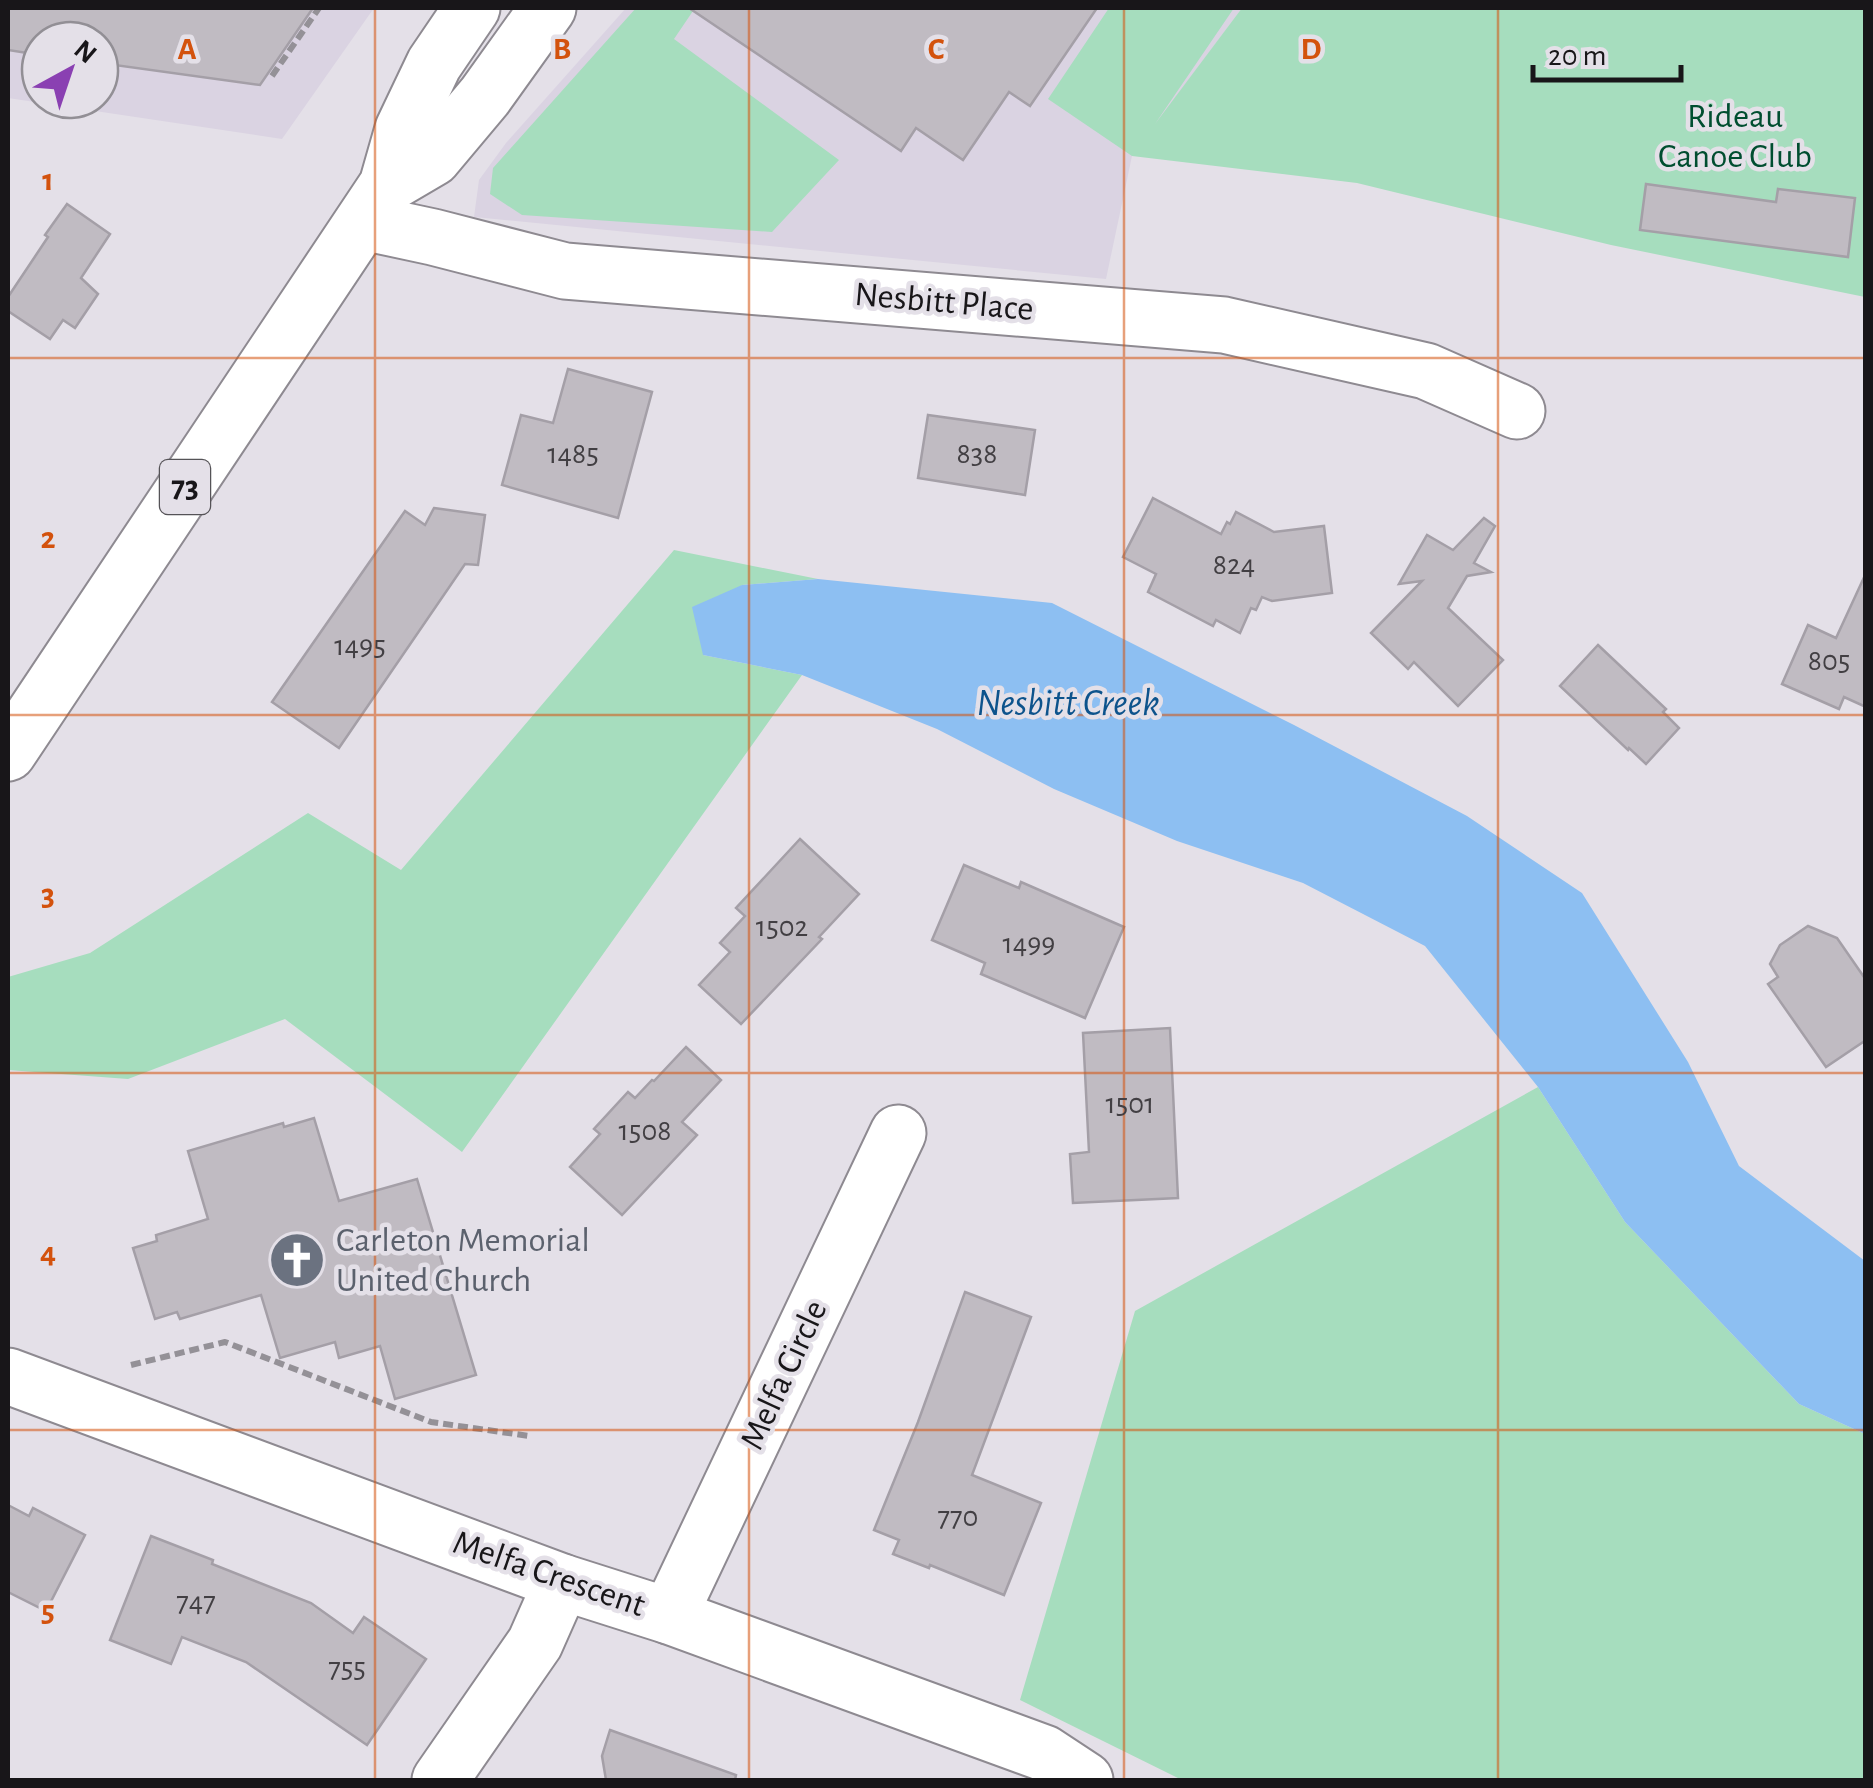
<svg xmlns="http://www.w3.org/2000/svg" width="1873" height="1788" font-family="'Alegreya Sans',sans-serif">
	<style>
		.built { fill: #dad3e2; fill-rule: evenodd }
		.green { fill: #a6ddbe }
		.water { fill: #8dbff2 }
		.building { fill: #c0bbc2; stroke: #a49fa7; stroke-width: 2.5 }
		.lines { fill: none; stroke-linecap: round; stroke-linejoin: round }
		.minor-casing { stroke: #8e8a91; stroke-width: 59 }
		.primary-casing { stroke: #8e8a91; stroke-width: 59 }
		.path { stroke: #949197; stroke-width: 6; stroke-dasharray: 10 5; stroke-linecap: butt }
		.minor { stroke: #fff; stroke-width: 55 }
		.primary { stroke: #fff; stroke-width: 55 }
		.grid { fill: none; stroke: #d3520d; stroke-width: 2.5; stroke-opacity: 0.55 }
		.labels { text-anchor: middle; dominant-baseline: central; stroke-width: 9; stroke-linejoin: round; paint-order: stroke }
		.number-label { font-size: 30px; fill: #423f43 }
		.shield { fill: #e4e0e8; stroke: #555357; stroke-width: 2.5 }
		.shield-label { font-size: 32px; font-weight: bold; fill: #181619 }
		.park-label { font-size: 35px; fill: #004e30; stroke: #e4e0e8 }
		.street-label { font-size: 35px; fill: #181619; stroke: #e4e0e8 }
		.worship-label { font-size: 35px; fill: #5b616d; stroke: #e4e0e8; text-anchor: start }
		.water-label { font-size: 38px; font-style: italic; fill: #0d538c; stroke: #e4e0e8 }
		.grid-label { font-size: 32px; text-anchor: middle; font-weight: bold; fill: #d3520d; stroke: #e4e0e8; stroke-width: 9; stroke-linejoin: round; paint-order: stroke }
	</style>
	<rect width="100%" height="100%" fill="#e4e0e8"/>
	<g class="built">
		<path d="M8,8H374L282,139L8,98ZM40,40H100V100H40Z"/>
		<path d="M626,8H1242L1132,156L1106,279L474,217L479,180L506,143Z"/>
	</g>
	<g class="green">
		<path d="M636,8H695L674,39L839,160L772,232L522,215L490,194L493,168Z"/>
		<path d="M1109,8H1234L1155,124L1242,8H1865V297L1611,245L1357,183L1132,156L1048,99Z"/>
		<path d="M674,550L818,579L742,585L703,655L802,675L462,1152L285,1019L128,1079L8,1070V977L90,953L308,813L401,870Z"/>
		<path d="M1538,1087L1625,1222L1799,1404L1865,1434V1780H1182L1020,1700L1135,1311Z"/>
	</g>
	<path class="water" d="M818,579L1052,603L1294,725L1467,816L1582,893L1688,1062L1739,1166L1865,1261V1434L1799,1404L1625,1222L1538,1087L1425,946L1303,883L1177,841L1054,789L937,729L802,675L703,655L692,607L742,585Z"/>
	<g class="building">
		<path d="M8,8H313L260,85L100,63V40H40V55L8,50Z"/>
		<path d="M689,8H1097L1030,106L1009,92L963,160L916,128L901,151Z"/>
		<path d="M1646,184L1776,202L1778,189L1855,198L1848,257L1640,230Z"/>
		<path d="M67,204L110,234L81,278L98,294L75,328L63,320L50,339L8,311V297L48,237L45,235Z"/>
		<path d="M568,369L652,392L618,518L502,485L521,415L553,423Z"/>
		<path d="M928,415L1035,430L1025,495L918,478Z"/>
		<path d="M1153,498L1221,534L1227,522L1230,524L1236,512L1274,532L1324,526L1332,593L1272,601L1262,597L1256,610L1251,608L1240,633L1216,620L1213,626L1148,592L1156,574L1123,557Z"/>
		<path d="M434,508L485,515L478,565L465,564L339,748L272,702L405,511L425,525Z"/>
		<path d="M1484,518L1495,526L1474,563L1491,572L1467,576L1448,608L1503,660L1458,706L1414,662L1408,669L1371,633L1422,581L1399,584L1427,535L1453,550Z"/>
		<path d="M1866,573V707L1844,697L1839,709L1782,684L1808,625L1836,638Z"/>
		<path d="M1598,645L1666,709L1663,712L1679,728L1646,764L1629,748L1628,750L1560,686Z"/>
		<path d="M800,839L859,894L819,937L822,939L741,1024L699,985L730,952L720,943L745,916L736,908Z"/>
		<path d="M964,865L1019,888L1021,882L1124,927L1085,1018L981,974L985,963L932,940Z"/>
		<path d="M1808,926L1837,938L1866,980V1040L1826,1067L1768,984L1778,977L1770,964L1780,945Z"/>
		<path d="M1170,1028L1178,1198L1073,1203L1070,1154L1089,1152L1083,1033Z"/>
		<path d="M686,1047L721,1080L682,1122L697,1135L622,1215L570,1167L600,1134L594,1129L628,1092L635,1098L652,1080L654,1081Z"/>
		<path d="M314,1118L339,1201L417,1179L476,1375L395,1399L380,1346L339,1358L335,1342L280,1358L261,1295L180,1319L177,1312L155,1319L133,1248L157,1241L156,1235L208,1219L188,1151L283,1123L284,1127Z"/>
		<path d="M965,1292L1031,1317L972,1475L1041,1503L1004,1595L930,1565L929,1568L893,1554L899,1540L874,1530L918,1422Z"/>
		<path d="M8,1505L29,1516L33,1508L85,1535L46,1611L8,1592Z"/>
		<path d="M151,1536L213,1560L212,1564L311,1603L353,1633L364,1617L426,1659L367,1745L246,1662L182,1637L171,1664L110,1640Z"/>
		<path d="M610,1730L736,1775L735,1780H606L602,1756Z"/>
	</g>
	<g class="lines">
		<g class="minor-casing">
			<g id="minor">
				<path d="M363,222L433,237L565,271L1224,325L1426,371L1517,411"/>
				<path d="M8,1376L562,1582L669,1616L1044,1753L1085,1780"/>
				<path d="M669,1616L898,1133"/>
				<path d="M440,1780L535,1643L562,1582"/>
			</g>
		</g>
		<g class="primary-casing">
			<g id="primary">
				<path d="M387,185L433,158L485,96L548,8"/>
				<path d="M8,753L387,185L403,129L434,64L472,8"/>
			</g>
		</g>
		<g class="path">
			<path d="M272,76L319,8"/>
			<path d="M131,1365L225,1342L431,1422L529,1436"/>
		</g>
		<use href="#minor" class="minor"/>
		<use href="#primary" class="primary"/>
	</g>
	<path class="grid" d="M375,8V1780M749,8V1780M1124,8V1780M1498,8V1780M8,358H1866M8,715H1866M8,1073H1866M8,1430H1866"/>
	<defs>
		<g id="church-disc" transform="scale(2.875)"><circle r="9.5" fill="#6b7280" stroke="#e4e0e8"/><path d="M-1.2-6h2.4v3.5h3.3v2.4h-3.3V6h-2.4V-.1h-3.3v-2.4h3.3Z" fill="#fff"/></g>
	</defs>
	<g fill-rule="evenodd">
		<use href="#church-disc" x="297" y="1260"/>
	</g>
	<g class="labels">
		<g class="number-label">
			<text x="573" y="454">1485</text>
			<text x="977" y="454">838</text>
			<text x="1234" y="565">824</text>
			<text x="360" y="646">1495</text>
			<text x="1829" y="661">805</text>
			<text x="782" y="927">1502</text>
			<text x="1029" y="944">1499</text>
			<text x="1130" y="1104">1501</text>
			<text x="645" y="1131">1508</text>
			<text x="958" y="1517">770</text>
			<text x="196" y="1602">747</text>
			<text x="347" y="1668">755</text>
		</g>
		<rect class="shield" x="160" y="460" width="50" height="54" rx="8"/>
		<g class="shield-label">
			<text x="185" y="487">73</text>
		</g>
		<g class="park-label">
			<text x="1735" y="116">Rideau<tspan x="1735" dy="40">Canoe Club</tspan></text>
		</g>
		<g class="street-label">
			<text transform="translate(944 302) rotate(5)">Nesbitt Place</text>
			<text transform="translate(784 1375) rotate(-65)">Melfa Circle</text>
			<text transform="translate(549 1574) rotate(19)">Melfa Crescent</text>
		</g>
		<g class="worship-label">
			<text x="336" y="1240">Carleton Memorial<tspan x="336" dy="40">United Church</tspan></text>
		</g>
		<g class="water-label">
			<text x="1068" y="704">Nesbitt Creek</text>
		</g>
	</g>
	<g class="grid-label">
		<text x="187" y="59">A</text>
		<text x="562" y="59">B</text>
		<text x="936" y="59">C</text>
		<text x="1311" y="59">D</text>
		<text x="48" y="190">1</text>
		<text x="48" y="548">2</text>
		<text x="48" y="905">3</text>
		<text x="48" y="1263">4</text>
		<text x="48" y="1621">5</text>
	</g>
	<rect width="1873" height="1788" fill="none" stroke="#181619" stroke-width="20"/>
	<g transform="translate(70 70) rotate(40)"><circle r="48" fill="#e4e0e8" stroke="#928f95" stroke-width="2.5"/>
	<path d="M0-8L18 38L0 25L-18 38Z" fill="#8a40b2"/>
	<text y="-15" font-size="28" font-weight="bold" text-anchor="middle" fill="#181619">N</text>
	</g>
	<path d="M1533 65v15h148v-15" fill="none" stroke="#181619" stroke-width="5"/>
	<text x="1548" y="65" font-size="30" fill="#181619" stroke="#e4e0e8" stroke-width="8" paint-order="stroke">20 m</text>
</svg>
